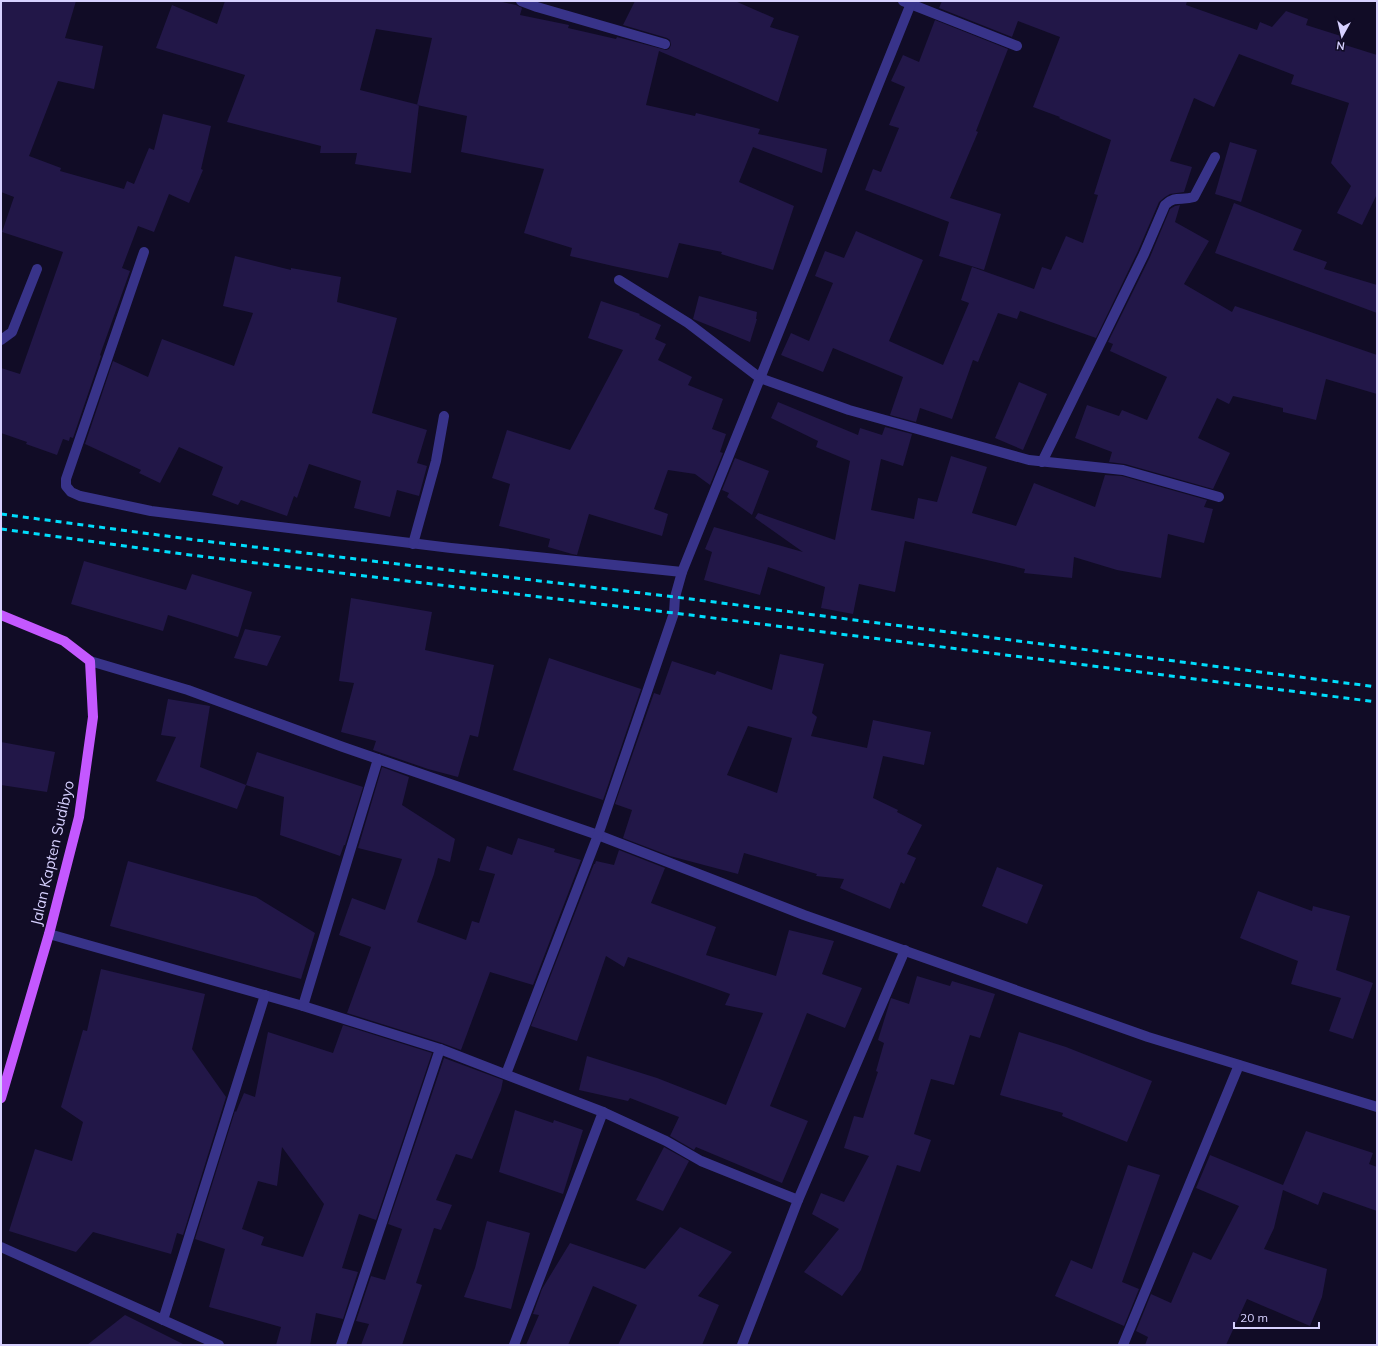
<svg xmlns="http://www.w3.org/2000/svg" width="1378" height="1346" font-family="Mulish,sans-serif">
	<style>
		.building { fill: #221748; fill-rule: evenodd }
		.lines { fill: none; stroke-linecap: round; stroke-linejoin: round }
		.minor { stroke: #383389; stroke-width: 10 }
		.major { stroke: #c458ff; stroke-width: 10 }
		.rail { stroke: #00ddfc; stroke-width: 3; stroke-dasharray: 6 5; stroke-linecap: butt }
		.labels { text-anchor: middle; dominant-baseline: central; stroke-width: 3; stroke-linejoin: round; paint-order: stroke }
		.street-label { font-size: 15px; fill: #d7d1ff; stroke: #110c26 }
	</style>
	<rect width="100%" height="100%" fill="#110c26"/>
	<g class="building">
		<path d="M1,1H76L65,38L103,46L94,89L58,81L29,156L61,168L60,171L124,189L127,181L134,184L149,148L154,150L163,114L211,126L201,169L203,170L189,203L169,194L154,232L138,226L122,268L130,271L100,355L101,356L73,438L70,437L69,441L63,439L57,455L26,444L27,442L1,433V368L20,374L63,252L2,232L14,197L1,192Z"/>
		<path d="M225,1H498L516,5L522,8L520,15L569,25L568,28L616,39L617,37L666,50L669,49L671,45L670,40L667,38L623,25L635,1H735L774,18L770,27L799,36L778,102L659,51L646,105L695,116L696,113L760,129L758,134L827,149L822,173L753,147L739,182L794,206L773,270L721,254L722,252L679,243L668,278L613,266L570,256L572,248L524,233L544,169L461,152L467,116L417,105L432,38L376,29L360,90L419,105L411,173L355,164L357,153H320L321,146L227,122L245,75L156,48L172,5L217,24Z"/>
		<path d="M942,1H1187L1186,5L1257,30L1260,22L1272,27L1286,11L1308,19L1306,25L1344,37L1342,44L1377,55V194L1362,225L1337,213L1351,186L1331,163L1349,103L1291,84L1294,75L1239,54L1214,107L1194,98L1170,161L1192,167L1184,192L1170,194L1165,197L1159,202L1138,251L1096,338L1020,311L1017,319L998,313L978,362L973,360L952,419L920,408L916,422L890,415L903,377L833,348L823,372L781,355L791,333L809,341L833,283L815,276L825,251L844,258L856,231L923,260L889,341L943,365L969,303L961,300L972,267L1034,289L1042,267L1051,270L1066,236L1083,243L1098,195L1094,194L1111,140L1059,118L1060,117L1033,107L1060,37L1018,21L1012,37L939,8Z"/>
		<path d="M935,20L1008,49L976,131L978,132L950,198L1001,214L984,270L939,256L949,222L865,190L873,169L881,172L899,128L889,125L905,87L891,81L903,55L919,62Z"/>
		<path d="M1230,142L1257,150L1241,202L1215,194Z"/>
		<path d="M1234,203L1302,230L1293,250L1327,262L1324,269L1377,285V313L1215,253Z"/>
		<path d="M1180,205L1175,222L1209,241L1184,284L1232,312L1235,306L1377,355V394L1326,379L1316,420L1283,412V408L1233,396L1229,404L1217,398L1198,438L1230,453L1213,489L1125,464L1109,462L1112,452L1075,438L1087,405L1119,416L1122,410L1147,420L1167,377L1110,351L1113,344L1108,342L1150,257L1170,209L1175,206Z"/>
		<path d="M235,256L291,270V268L341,277L337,302L397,318L372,413L427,430L417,463L427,466L419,496L397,490L390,517L354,508L361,481L309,464L297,498L294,496L287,516L241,500L238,505L212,495L223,467L179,447L160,483L139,473L141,470L85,444L113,361L148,377L162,339L234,366L253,313L223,306Z"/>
		<path d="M699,296L757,312L756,319H757L750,342L693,319Z"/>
		<path d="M601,301L640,314L639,315L661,325L655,339L666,344L658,360L692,377L688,385L723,399L712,429L726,434L720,452L723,453L710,485L695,474L668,470L654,509L668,514L662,536L589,514L577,555L572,554L548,547L550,539L499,526L510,484L492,478L507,430L570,450L623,350L588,338Z"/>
		<path d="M1019,382L1047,394L1023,450L995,438Z"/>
		<path d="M778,402L858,435L860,428L882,435L885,427L912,434L903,466L881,459L871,510L914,519L918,498L937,502L951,456L987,467L972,513L1016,526L1034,483L1095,507L1105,475L1122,476L1207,500L1204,507L1213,509L1204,543L1168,534L1161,578L1117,570L1074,557L1072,578L1024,573L1025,569L905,541L895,592L859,584L853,614L821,608L825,587L768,567L760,595L704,580L712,552L705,549L714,527L803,552L755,518L758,513L835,540L850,461L816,447L818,441L771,418Z"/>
		<path d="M735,458L769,471L752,515L727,497L729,493L722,490Z"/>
		<path d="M84,561L186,590L192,574L252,592L238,637L168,615L163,631L71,604Z"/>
		<path d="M351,598L432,612L425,650L494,665L478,737L470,735L458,777L428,769L373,750L376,741L341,732L354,683L339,681Z"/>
		<path d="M245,629L281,636L267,666L234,658Z"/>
		<path d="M780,654L824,664L812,713L817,717L811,736L867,748L873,720L931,732L924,765L883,756L873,798L898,810L897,812L922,825L907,854L916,858L904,884L901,882L890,909L840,888L844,879L816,876L817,874L744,853L738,874L670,856L623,838L632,810L615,804L654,693L660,695L672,661L715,675L717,671L772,690ZM748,726L792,738L777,793L727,775Z"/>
		<path d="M549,658L641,689L603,800L513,770Z"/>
		<path d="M168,699L210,706L200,767L246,785L237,809L156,781L176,737L161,735Z"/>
		<path d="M1,742L55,752L47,792L1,785Z"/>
		<path d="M257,752L363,787L345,845H344L340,856L280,835L284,797L246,785Z"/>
		<path d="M382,767L409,777L402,805L455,839L450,862L438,858L434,874L417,922L466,940L472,921L479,923L495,874L479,870L487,846L512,855L518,838L555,849L554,852L581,860L533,985L490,972L461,1050L442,1043L347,1013L371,947L339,935L352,898L385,910L402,859L358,848Z"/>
		<path d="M619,850L665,868L651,903L716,927L706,955L776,976L789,930L834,941L822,974L862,988L845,1028L807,1013L770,1106L808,1121L782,1183L696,1147L694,1150L670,1136L679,1117L630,1098L628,1101L579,1090L587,1056L657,1078L726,1105L763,1013L725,1005L730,994L628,957L624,967L606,956L577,1041L531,1026L594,864H595L596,861L614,865Z"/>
		<path d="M128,861L256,897L315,933L301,979L110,926Z"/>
		<path d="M997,867L1043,885L1027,924L982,906Z"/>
		<path d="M1258,891L1312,911L1313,906L1350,916L1336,970L1373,983L1353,1039L1329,1031L1341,998L1291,984L1298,961L1240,938Z"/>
		<path d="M101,969L205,994L192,1049L226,1097L183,1235L177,1233L171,1254L93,1232L76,1252L9,1231L35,1149L72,1161L83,1122L61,1107L83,1030L87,1031Z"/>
		<path d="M917,976L950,986L952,981L995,994L980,1038L970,1035L954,1085L931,1079L914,1134L931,1140L920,1172L897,1165L861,1270L842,1296L804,1272L839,1229L812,1214L821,1193L844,1202L869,1156L844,1148L854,1116L863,1118L871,1093L878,1072L876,1071L884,1043L878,1040L891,998L909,1004Z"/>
		<path d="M343,1025L432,1053L376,1220L359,1214L342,1268L358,1272L343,1319L316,1313L310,1345H276L281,1327L209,1307L225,1249L195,1239L235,1111L236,1112L244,1093L255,1097L268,1032L333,1053ZM282,1147L324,1204L303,1257L261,1245L264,1237L242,1229L258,1181L277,1186Z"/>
		<path d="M1019,1032L1066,1047L1152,1081L1127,1142L1062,1116L1063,1113L1000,1095Z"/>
		<path d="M444,1058L503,1080L501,1090L472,1159L456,1154L436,1200L452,1205L441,1230L434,1228L416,1283L422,1285L402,1345H361L369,1324L356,1321L371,1276L385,1280L402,1229L388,1224Z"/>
		<path d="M515,1110L553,1123L554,1120L583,1130L563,1194L499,1172Z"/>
		<path d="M1306,1131L1373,1153L1369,1164L1377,1167V1211L1323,1192L1318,1205L1283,1190L1274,1228L1264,1249L1327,1269L1322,1297L1310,1326L1247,1299L1226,1345H1145L1148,1337L1136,1331L1151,1294L1171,1303L1193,1252L1211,1260L1239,1206L1196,1188L1210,1155L1283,1185Z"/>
		<path d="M664,1147L689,1161L663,1211L636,1200Z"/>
		<path d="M1128,1165L1160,1175L1122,1282L1139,1289L1124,1326L1055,1296L1071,1260L1092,1269Z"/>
		<path d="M487,1221L530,1233L511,1309L464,1297L475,1268Z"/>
		<path d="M680,1227L732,1252L698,1296L719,1305L702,1345H618L637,1305L593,1286L568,1345H526L539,1315L533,1314L542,1289L570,1243L645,1269Z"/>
		<path d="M125,1315L185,1345H87Z"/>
	</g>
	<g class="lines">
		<g class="minor">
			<path d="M521,1L537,7L665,44"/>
			<path d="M903,1L1017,46"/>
			<path d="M144,252L66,479V486L71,492L80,496L151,511L451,548L682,572"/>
			<path d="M619,280L688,323L760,378L849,410L1029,460L1123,470L1219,497"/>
			<path d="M1,340L12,332L37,269"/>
			<path d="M1042,462L1144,254L1165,205C1175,195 1182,201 1194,197L1215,157"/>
			<path d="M413,544L436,461L444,416"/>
			<path d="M90,661L188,690L343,747L598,835L804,915L1148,1037L1377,1107"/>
			<path d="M49,934L303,1006L440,1049L603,1112L514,1345"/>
			<path d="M303,1006L378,759"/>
			<path d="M506,1074L598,835L674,613L675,597L682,572L912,1"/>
			<path d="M603,1112L666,1141L701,1161L798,1200"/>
			<path d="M1,1247L219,1345"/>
			<path d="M163,1320L265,995"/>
			<path d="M341,1345L440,1049"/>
			<path d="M742,1345L798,1200L905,950"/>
			<path d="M1123,1345L1239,1065"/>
		</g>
		<path class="major" d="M1,615L64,641L90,661L93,717L79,817L49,934L1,1098"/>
		<g class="rail">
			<path d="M1,514L196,540L675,597L1377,687"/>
			<path d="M1,529L190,555L674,613L1377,702"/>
		</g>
	</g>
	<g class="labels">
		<g class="street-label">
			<text transform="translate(52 853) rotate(-77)">Jalan Kapten Sudibyo</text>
		</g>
	</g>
	<rect width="1378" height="1346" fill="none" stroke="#d7d1ff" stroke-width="4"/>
	<g transform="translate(1342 36) rotate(188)" stroke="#110c26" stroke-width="3" paint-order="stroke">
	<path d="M0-3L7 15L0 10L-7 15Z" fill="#d7d1ff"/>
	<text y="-6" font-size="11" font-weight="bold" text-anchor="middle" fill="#d7d1ff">N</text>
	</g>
	<path d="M1234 1322v6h85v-6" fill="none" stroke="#d7d1ff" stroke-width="2"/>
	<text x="1240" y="1322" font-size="12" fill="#d7d1ff" stroke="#110c26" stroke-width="3" paint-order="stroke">20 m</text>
</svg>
